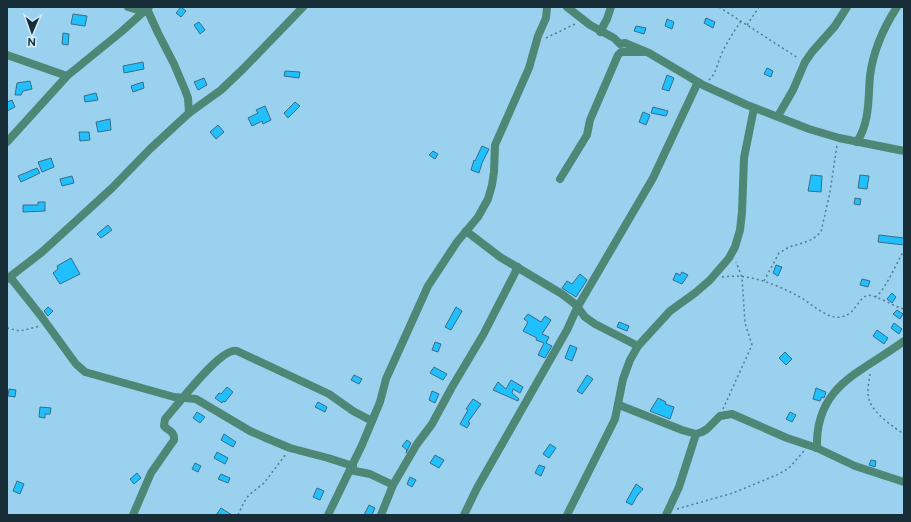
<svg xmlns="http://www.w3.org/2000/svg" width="911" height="522" font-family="Raleway,sans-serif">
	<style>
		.building { fill: #20bffd; stroke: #386d88 }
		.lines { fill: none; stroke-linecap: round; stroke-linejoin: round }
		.path { stroke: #547a8e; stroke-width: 1.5; stroke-dasharray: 2 3; stroke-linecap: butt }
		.minor { stroke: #4e8775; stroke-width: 8 }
	</style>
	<rect width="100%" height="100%" fill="#9ad1ee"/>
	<g class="building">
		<path d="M181,7L186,11L181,17L176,13Z"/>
		<path d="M73,14L87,16L85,26L71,24Z"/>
		<path d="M706,18L715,22L713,28L704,23Z"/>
		<path d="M667,19L674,22L672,29L665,26Z"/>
		<path d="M199,22L205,30L200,34L194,25Z"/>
		<path d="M636,26L646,28L644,34L634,31Z"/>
		<path d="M63,33L69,34L68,45L62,44Z"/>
		<path d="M143,62L144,69L124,73L123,66Z"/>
		<path d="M767,68L773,71L771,77L764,74Z"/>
		<path d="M285,71L300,72L299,78L284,76Z"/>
		<path d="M667,75L674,78L669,91L662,89Z"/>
		<path d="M204,78L207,85L198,90L194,82Z"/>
		<path d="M30,81L32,89L23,91L21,95H15L17,83Z"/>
		<path d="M143,82L144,88L133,92L131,86Z"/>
		<path d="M96,93L98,100L85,102L84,96Z"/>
		<path d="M12,100L15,107L7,111V102Z"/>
		<path d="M295,102L300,106L288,118L284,113Z"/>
		<path d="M265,106L271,120L263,124L262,121L252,126L248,118L258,113L256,110Z"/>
		<path d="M653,107L668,111L666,116L651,113Z"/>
		<path d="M643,112L650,115L646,125L639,122Z"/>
		<path d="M110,119L111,130L98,132L96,122Z"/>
		<path d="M218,125L224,132L216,139L210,132Z"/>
		<path d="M79,132H89L90,140L80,141Z"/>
		<path d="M482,146L489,149L482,163L479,173L471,170L474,160L475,161Z"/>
		<path d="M433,151L438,154L435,159L429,155Z"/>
		<path d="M51,158L54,167L42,172L38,162Z"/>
		<path d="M37,168L40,173L21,182L18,176Z"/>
		<path d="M811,175L822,176L821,192L808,191Z"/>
		<path d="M860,175L869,176L867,189L858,188Z"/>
		<path d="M72,176L74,183L62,186L60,179Z"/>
		<path d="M855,198L861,199L860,205L854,204Z"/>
		<path d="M38,202H45V211L23,212V205H38Z"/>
		<path d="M108,225L112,230L101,238L97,234Z"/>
		<path d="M879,235L904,238V245L878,242Z"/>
		<path d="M71,258L80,274L60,284L53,273L58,269L57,266Z"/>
		<path d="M776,265L782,267L778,276L773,273Z"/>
		<path d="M682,272L688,275L682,284L673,280L676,273L680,275Z"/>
		<path d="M580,274L587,280L576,297L562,288L567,281L572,284Z"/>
		<path d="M862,279L870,281L868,287L860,285Z"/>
		<path d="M892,293L896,297L892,303L887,299Z"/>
		<path d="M48,307L53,311L48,316L44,311Z"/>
		<path d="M456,307L462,311L451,330L445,327Z"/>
		<path d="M897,310L903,314L900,319L893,314Z"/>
		<path d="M528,314L541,322L545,316L551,320L542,334L549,337L546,343L552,346L545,358L538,355L544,343L536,340L537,338L523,331L528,322L524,319Z"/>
		<path d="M619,322L629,326L627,331L617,327Z"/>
		<path d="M894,323L902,329L899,334L891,328Z"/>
		<path d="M877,330L888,338L884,344L873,336Z"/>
		<path d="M435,342L441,344L438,352L432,350Z"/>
		<path d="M570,345L577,348L572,361L565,358Z"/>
		<path d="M785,352L792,359L786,365L779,358Z"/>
		<path d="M434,367L447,374L443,380L430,373Z"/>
		<path d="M354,375L362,379L359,384L351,380Z"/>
		<path d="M587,375L593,379L582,394L577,391Z"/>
		<path d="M511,380L523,387L520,393L513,389L512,393L519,399L518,401L493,390L498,382L506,389Z"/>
		<path d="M227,387L233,392L225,402L223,401L222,403L215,398L219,393L221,394Z"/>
		<path d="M816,388L826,392L824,398L822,397L820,401L813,399Z"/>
		<path d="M9,389L16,390L15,397L8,396Z"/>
		<path d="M432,391L439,394L435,403L429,400Z"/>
		<path d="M658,398L666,402L665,404L674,407L670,419L650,411Z"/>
		<path d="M473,399L481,404L468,422L470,423L467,428L460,424L468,410L466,409Z"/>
		<path d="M318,402L327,407L325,412L315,407Z"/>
		<path d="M40,407L51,408L50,414H45V418L39,417Z"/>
		<path d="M197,412L205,417L200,423L193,418Z"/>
		<path d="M790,412L796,415L792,422L786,419Z"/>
		<path d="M224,434L236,442L233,447L221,440Z"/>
		<path d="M407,440L411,443L406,453L407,450L402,446Z"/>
		<path d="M550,444L556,448L549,458L543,454Z"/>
		<path d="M217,452L228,458L225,464L214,458Z"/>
		<path d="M435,455L444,460L439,468L430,463Z"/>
		<path d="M871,460L876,461L875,467L869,465Z"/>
		<path d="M195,463L201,466L198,472L192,469Z"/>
		<path d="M539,465L545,467L541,476L535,473Z"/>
		<path d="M137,473L141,478L134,484L130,479Z"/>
		<path d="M221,474L230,478L228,483L218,479Z"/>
		<path d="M410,477L416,480L412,487L407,484Z"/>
		<path d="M17,481L24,484L20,494L13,491Z"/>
		<path d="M636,484L643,489L637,496L632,505L626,502Z"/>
		<path d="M317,488L324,491L320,500L313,497Z"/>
		<path d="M369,505L375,508L372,515H364Z"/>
		<path d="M221,508L232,515H216Z"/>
	</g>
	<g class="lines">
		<g class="path">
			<path d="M719,7L798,58"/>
			<path d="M747,25L759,7"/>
			<path d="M546,38L575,24"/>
			<path d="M709,80C717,73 718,59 724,49C729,39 735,30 741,21"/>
			<path d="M722,277C749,273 775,284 798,296C810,302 827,320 841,317C856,314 856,300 868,295C881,297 892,306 904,309"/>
			<path d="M764,281L779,253L789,247L803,243L813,239L821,232L830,192L837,145"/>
			<path d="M875,297L881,292L889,279L904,250"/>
			<path d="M7,328L20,331L40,326"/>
			<path d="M870,374C869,382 866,394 870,402C874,413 894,428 904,434"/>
			<path d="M723,409L752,345L745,323L742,277L736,262"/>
			<path d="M677,509L733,493L779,474L789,468L804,451"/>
			<path d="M238,515L244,502L249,495L264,483L286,454"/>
		</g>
		<g class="minor">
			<path d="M128,7L144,12"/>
			<path d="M567,7L590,25L614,38L620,44L625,43L649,53L703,85L747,105L809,129L839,138L904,151"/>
			<path d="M147,9L158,33L174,64L185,90L188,98L189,113"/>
			<path d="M600,32L607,19L611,7"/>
			<path d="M7,55L67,76"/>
			<path d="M778,116L793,90L805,62L812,52L835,26L847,7"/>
			<path d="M7,142L67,76L121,32L149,7"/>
			<path d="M857,142C870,121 868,100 870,76C873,52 884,27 897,7"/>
			<path d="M560,179L587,135L590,120L618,55L621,52H643"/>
			<path d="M466,231L500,257L562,294L575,304L585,317L595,324L638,346"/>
			<path d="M10,277L41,316L76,364L85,372L174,397L196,399L250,431L266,438L290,448L328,458L353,466"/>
			<path d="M7,279L42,252L76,221L112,188L150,149L189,113L221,90L244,68L303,7"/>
			<path d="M619,405L682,430L696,434L702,432L707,429L720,416L732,414L787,438L817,448L855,466L904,482"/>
			<path d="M817,448C815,385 861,373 904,341"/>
			<path d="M350,470L370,474L393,485"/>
			<path d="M133,515L151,473L174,440C175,431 168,431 164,426L165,419C177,406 221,346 237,351L329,394L353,411L372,421"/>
			<path d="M328,515L362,445L380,402L386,379L428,286L457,242L478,217L488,199L492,185L494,172L495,145L529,68L538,36L546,18L547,7"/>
			<path d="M381,515L393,485L417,444L432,424L452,387L483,335L518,267"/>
			<path d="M464,515L477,488L567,330L577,308L653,178L698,82"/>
			<path d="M567,515L615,419L623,379L630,360L638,346L670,311L695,293L710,280L729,258L735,247L740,230L742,212L744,158L754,108"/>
			<path d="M666,515L679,487L696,434"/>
		</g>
	</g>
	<rect width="911" height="522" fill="none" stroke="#172e39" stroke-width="16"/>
	<g transform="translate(32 32) rotate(182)" stroke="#d2edfc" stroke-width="3" paint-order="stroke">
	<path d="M0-3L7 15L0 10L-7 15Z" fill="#172e39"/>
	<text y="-6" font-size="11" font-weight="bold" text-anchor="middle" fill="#172e39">N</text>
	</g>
</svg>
